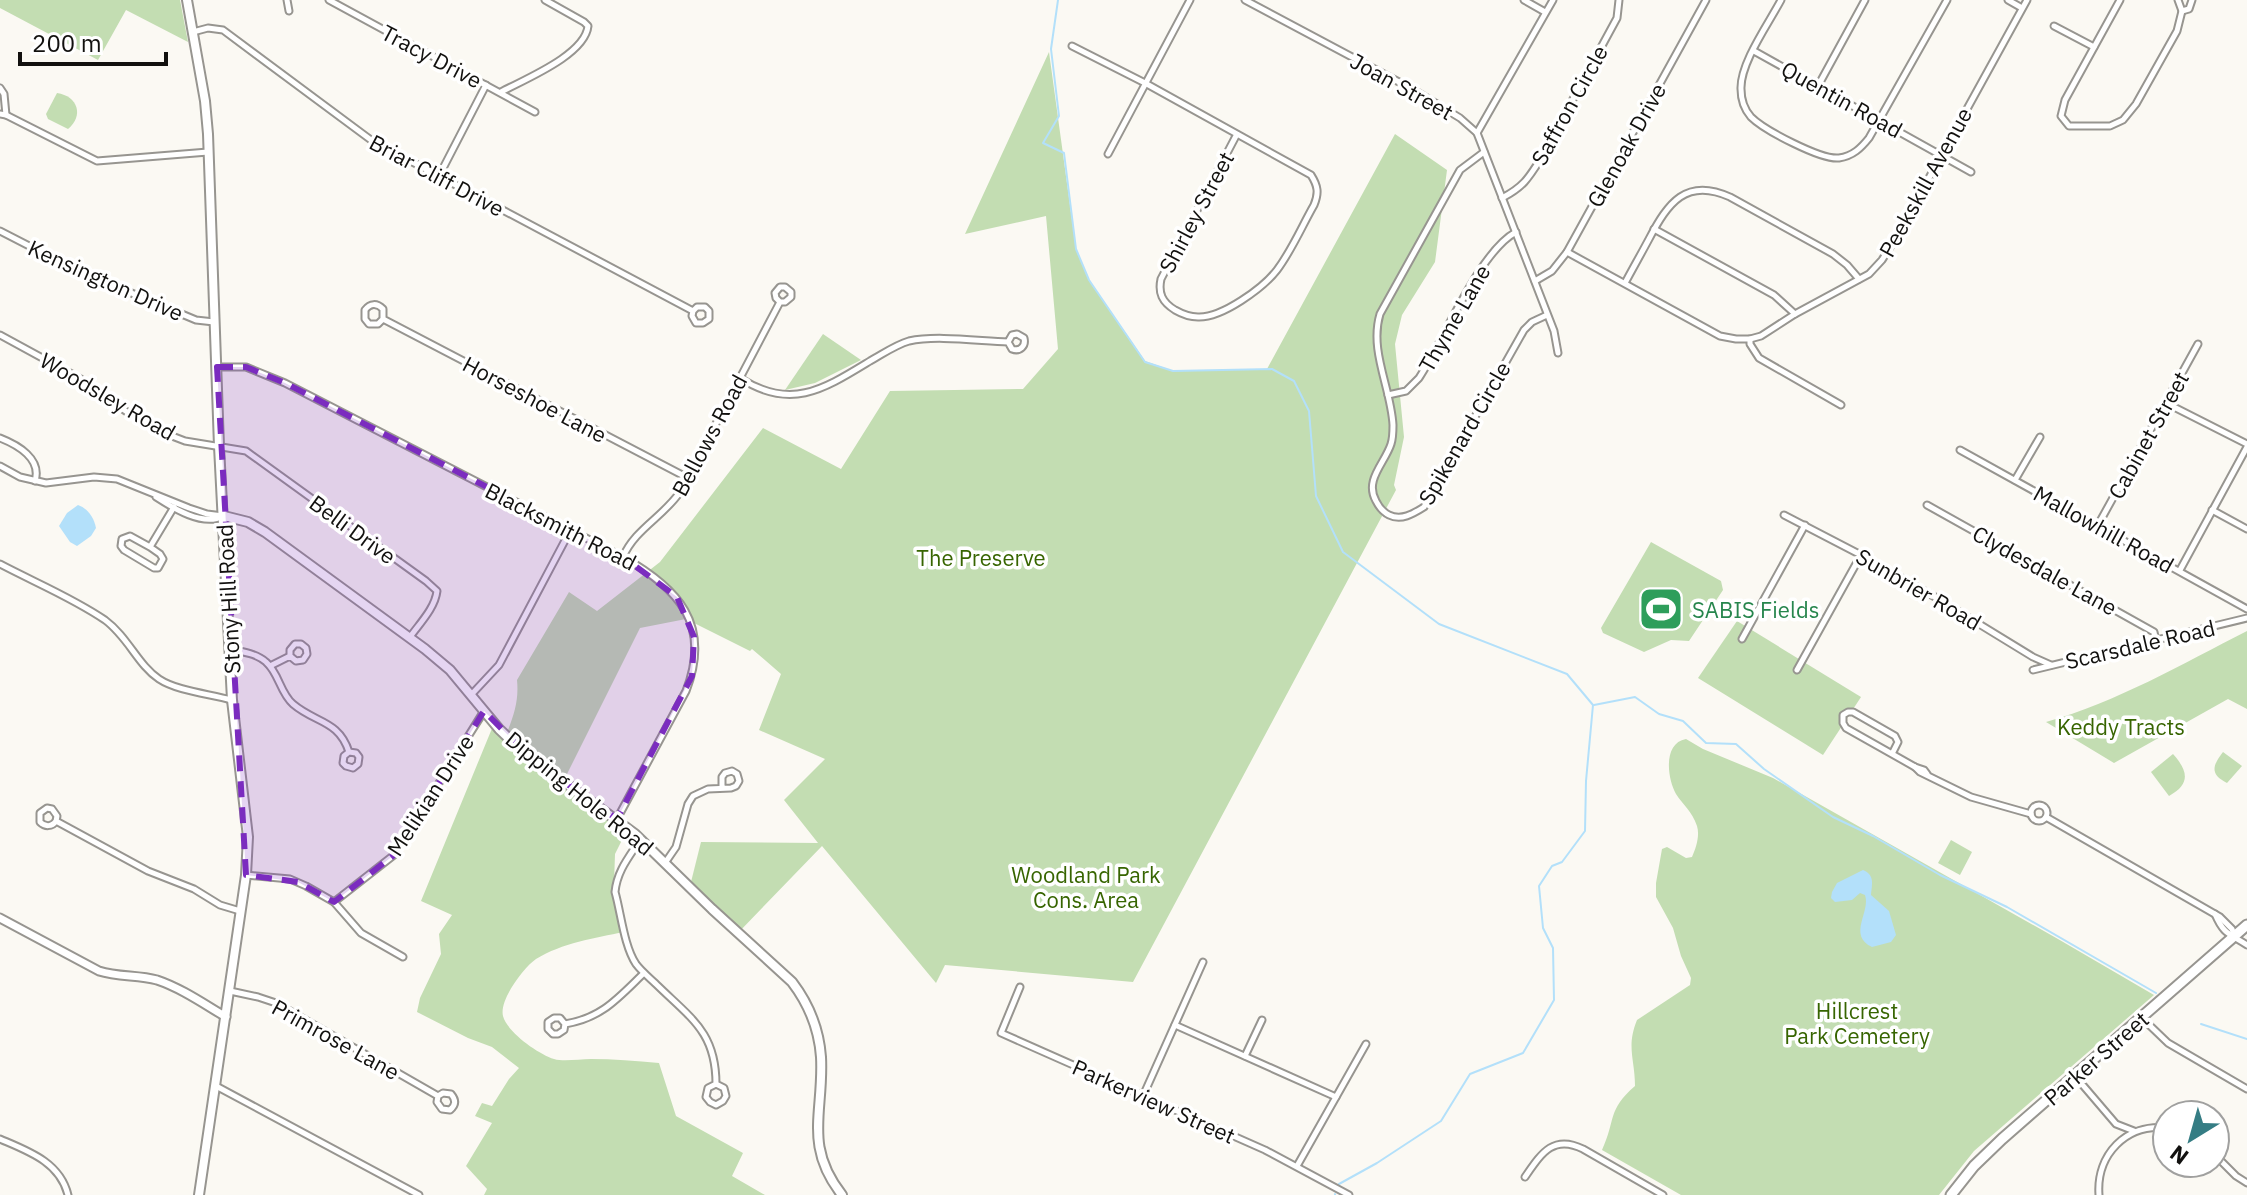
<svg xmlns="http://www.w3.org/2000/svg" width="2247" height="1195" font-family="'IBM Plex Sans',sans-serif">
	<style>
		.green { fill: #c3ddb2 }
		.water { fill: #b3e0fa }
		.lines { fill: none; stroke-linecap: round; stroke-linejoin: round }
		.stream { stroke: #b3e0fa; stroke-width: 2 }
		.minor-casing { stroke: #979590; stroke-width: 9 }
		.tertiary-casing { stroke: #979590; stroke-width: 11 }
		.secondary-casing { stroke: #979590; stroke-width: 12 }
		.primary-casing { stroke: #979590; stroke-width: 13 }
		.minor { stroke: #fff; stroke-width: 5 }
		.tertiary { stroke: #fff; stroke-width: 7 }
		.secondary { stroke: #fff; stroke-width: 8 }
		.primary { stroke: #fff; stroke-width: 9 }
		.marked { fill: #7b2cbf; fill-opacity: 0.2; stroke: #7b2cbf; stroke-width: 6; stroke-dasharray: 16 10; stroke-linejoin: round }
		.labels { text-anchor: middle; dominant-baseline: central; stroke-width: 7; stroke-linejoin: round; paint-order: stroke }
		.street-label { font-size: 22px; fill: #12110f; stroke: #fff }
		.park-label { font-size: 22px; fill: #376501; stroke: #fff }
		.leisure-label { font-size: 22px; fill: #27864d; stroke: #fff; text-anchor: start }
	</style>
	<rect width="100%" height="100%" fill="#fbf9f3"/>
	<g class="green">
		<path d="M0,0H180L188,42L126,10L98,60L0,8Z"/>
		<path d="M1049,52L1076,249L1089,280L1145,361L1173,371L1267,369L1395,134L1447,170L1435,262L1402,315L1395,344L1404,437L1394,485L1396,490L1133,982L945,965L936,983L822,846L737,934L690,886L701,842L818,843L784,800L825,759L759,730L781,674L752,649L750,651L686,619L640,628L565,778L595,798L628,828L615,854L614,884L624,932C595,938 562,943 536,959C524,967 499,1000 503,1016C507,1032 538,1054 554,1059C564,1062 579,1059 591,1059C613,1059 636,1061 659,1063L676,1116L743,1153L732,1176L765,1195H484L487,1189L466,1166L492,1123L475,1116L482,1103L492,1106L509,1079L519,1068L492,1047L468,1038L417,1012L420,998L441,954L439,934L452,915L421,901L493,726L506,735C514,715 519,701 517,680L569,592L597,611L660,562L763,428L841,469L890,391L1023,389L1058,349L1046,216L965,234Z"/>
		<path d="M57,93C78,96 84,116 68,129L48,119L46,114Z"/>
		<path d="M823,334L861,360L815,383L785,390Z"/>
		<path d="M1651,542L1721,581L1723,590L1689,641L1671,640L1644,652L1603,633L1601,628Z"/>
		<path d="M1737,621L1861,697L1823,755L1698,678Z"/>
		<path d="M2247,631V709L2228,699L2114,763L2046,722C2117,702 2182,664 2247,631Z"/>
		<path d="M1686,739L1703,749L1773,778L2058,939L2154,995L1974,1151L1939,1195H1681L1602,1150C1616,1120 1607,1110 1635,1086C1635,1059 1626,1047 1637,1020L1690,985L1691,978L1681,956L1673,928L1656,897V883L1662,849L1667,847L1686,858L1692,857C1696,848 1700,836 1697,826C1692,811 1683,805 1676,794C1667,778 1663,743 1686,739Z"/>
		<path d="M2223,752L2242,766L2227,783C2209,774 2213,765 2223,752Z"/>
		<path d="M2173,754C2188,771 2191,784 2169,796L2151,772Z"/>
		<path d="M1951,840L1972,852L1960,875L1938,863Z"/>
	</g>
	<g class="water">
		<path d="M78,505C87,508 94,517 96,528L91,536L77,546L70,542L59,526L67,513Z"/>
		<path d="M1863,870C1875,875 1872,884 1871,895L1889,911L1896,935L1891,942L1872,947C1847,935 1871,912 1865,895L1860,893L1852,900L1835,902L1831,898L1832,892L1837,883Z"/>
	</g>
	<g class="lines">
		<g class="stream">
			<path d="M1058,0L1051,49L1059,116L1043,143L1064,153L1076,249L1089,280L1145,362L1173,371L1272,369L1294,381L1309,411L1316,496L1343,552L1439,624L1567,674L1593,705L1586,781L1585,831L1562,862L1552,866L1539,886L1543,928L1553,948L1554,1000L1523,1053L1470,1074L1441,1121L1377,1163L1339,1184"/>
			<path d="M1594,705L1635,697L1659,714L1683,721L1706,743L1736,744L1764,769L1833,817L1873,836L1940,875L2007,907L2156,993"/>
			<path d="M2201,1024L2247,1039"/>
			<path d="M1335,1195V1194"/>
		</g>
		<g class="minor-casing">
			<g id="minor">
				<path d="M287,0L289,11"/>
				<path d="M329,0L535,112"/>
				<path d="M1245,0L1414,90L1460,118L1477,133L1554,331L1558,353"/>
				<path d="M1524,0L1545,12"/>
				<path d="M1781,0C1769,23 1740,63 1741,89C1741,99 1744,109 1751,117C1764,130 1821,160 1839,158C1853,156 1861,148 1869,138L1947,0"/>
				<path d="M2008,0L2022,8"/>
				<path d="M2120,0L2065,100L2061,116L2069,126H2110L2123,120L2136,104L2177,31L2182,11"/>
				<path d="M2178,0L2182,11L2189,9L2192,0"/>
				<path d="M2054,26L2094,47"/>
				<path d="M193,32L208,28L223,30L371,140L693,311L692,316L696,323H703L709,319V311L705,307H697L693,311"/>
				<path d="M1072,46L1145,83L1311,175C1318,186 1319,193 1314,205C1302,226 1292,250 1277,270C1263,288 1222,318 1198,317C1190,317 1182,314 1175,310C1162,302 1158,293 1161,279L1237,134"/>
				<path d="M1754,51L1971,172"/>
				<path d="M1818,86L1865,0"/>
				<path d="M0,88L4,94L6,115"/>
				<path d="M501,92C525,79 585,55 588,26L584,22L545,0"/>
				<path d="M0,114L6,115L97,161L208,152"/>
				<path d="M1477,133L1553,0"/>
				<path d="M1484,152L1460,170L1380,314C1369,351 1391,388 1393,425C1393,431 1393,438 1391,444C1385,463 1364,480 1376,501C1379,507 1383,512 1389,515C1401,521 1413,514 1424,507L1524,330L1532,322L1547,315"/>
				<path d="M1108,154L1190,0"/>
				<path d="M439,176L486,85"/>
				<path d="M1502,198C1523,187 1528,179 1540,160L1617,18L1619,0"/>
				<path d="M1654,229L1774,295L1795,314"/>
				<path d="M0,231L74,269L196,320L214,322"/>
				<path d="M1567,252L1720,336L1736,339H1750L1761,336L1795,314L1869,274L1882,260L1897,236L2027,0"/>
				<path d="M1535,281L1552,271L1567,252L1706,0"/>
				<path d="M1625,283C1633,268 1641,254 1649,239C1668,203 1686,177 1730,197L1833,254L1847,265L1859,279"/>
				<path d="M383,319V309C377,303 370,303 365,310V319L369,324H378L383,319L688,478"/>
				<path d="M0,335L79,378L127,412L159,431L185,441L246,451L426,581L437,591C435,608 420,623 410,637"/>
				<path d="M1750,339V344L1759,358L1841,405"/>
				<path d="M217,367H246L285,383L623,557C678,588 712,624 686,691L617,819"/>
				<path d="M740,378C791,411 824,389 870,361C883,354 895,345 909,341C936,335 979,341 1008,342L1012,349C1020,352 1026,346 1024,338L1017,334L1012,335L1008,342"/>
				<path d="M1388,395L1406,391L1419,378C1444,340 1479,252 1516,232"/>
				<path d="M2166,403L2247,444"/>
				<path d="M0,438C18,445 42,459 35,481"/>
				<path d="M1960,450L2247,609"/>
				<path d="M0,466L20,477L46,483L94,477L117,479L189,508L207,514L223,516"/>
				<path d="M2015,480L2040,437"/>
				<path d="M156,497C173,508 203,527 223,516"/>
				<path d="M1927,505L2154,632L2156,641"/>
				<path d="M2212,510L2247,529"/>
				<path d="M1784,515L1861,555L1935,597L2033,657L2051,665"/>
				<path d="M2098,525L2198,344"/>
				<path d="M150,547L160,554L163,559L158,568H154L124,550L121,546L122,539L130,536L150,547L174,507"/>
				<path d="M623,557C635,529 663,517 680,492L780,302H785L791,297V292L785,287H780L775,293L776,298L780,302"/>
				<path d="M0,564C34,582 73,598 105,620C128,637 138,665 159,679C177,691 210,694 231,700"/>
				<path d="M2180,570L2247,447"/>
				<path d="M1742,639L1805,525"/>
				<path d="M230,649C242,652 256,653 266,662C279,673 280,693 293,704C315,723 339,720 349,752L344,756L343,763L346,766L353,768L358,764L359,757L356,753L349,752"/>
				<path d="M270,666L290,656V650L295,644H301L306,648L307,654L303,660L296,661L290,656"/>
				<path d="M1797,670L1861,555"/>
				<path d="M2033,670L2247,618"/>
				<path d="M471,695L499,665L570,531"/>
				<path d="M1892,754L1898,742L1895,736L1853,712H1848L1843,715V723L1846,728L1915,767L1924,770L1927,774"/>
				<path d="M1915,767L1920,772L1971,797L2031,814"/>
				<circle cx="2039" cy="813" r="8"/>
				<path d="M2046,817L2220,917L2232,929L2234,935"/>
				<path d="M56,821L57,816L52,809L47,808L40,813V822C45,827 52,827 56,821L148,871L194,889L220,905L240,911"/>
				<path d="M640,840C629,857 617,871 615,892C621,913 624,946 636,964C642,972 651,979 658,986C692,1019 716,1033 716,1084L708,1088L706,1097L710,1102L716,1105L723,1101L726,1096L724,1088L716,1084"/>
				<path d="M665,863L676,847L688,804L693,796L708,789L731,788L736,786L739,781L737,774L732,771L725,773L722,777V788"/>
				<path d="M246,875L290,879L306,886L334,902L361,933L403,957"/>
				<path d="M334,902L394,855L484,711"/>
				<path d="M2215,914C2224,935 2229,933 2247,945"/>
				<path d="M1020,987L1001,1033L1265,1150L1349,1195"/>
				<path d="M230,991L258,997L276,1003L438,1096L437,1102L442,1109L450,1110C456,1105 456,1100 451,1094L443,1093L438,1096"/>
				<path d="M2142,1018L2168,1043L2247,1089"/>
				<path d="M565,1024L560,1018H554L548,1022V1029L553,1034H558L564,1030L565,1024C602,1018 618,998 644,973"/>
				<path d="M1175,1025L1336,1097"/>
				<path d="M1245,1056L1262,1020"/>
				<path d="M2075,1076L2116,1124L2134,1131"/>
				<path d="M216,1086L419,1195"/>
				<path d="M1143,1096L1203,962"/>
				<path d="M0,1139C28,1151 60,1162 68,1195"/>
				<path d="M2215,1155L2236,1176L2247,1183"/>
				<path d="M1297,1166L1366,1044"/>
				<path d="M1525,1177C1541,1154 1553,1134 1583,1149L1663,1195"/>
				<path d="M2099,1195C2096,1155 2126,1123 2167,1128"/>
			</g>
		</g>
		<g class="tertiary-casing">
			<path id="tertiary" d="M0,918L99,971C118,977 138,975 157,980C181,988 204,1004 226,1017"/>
		</g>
		<g class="secondary-casing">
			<g id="secondary">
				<path d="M187,0L205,101L208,134L219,446L232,700L248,837L246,875L199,1195"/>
				<path d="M224,516L248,522L265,532L425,649L450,670L499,729L521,750L635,834L712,909L792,982C808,1003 819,1029 821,1057C824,1112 803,1145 842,1195"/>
			</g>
		</g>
		<g class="primary-casing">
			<path id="primary" d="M1951,1195L1974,1166L2002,1139L2247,925"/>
		</g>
		<use href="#minor" class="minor"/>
		<use href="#tertiary" class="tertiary"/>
		<use href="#secondary" class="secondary"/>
		<use href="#primary" class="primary"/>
	</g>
	<path class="marked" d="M217,367H246L285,383L623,557L677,597L694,637L692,676L617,819L532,759L484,711L394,855L334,902L298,882L246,875Z"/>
	<defs>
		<g id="stadium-square" transform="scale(2.3)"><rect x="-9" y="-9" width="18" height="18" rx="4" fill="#2e9e5b" stroke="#fff"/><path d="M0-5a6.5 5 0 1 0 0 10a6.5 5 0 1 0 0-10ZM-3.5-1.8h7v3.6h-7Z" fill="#fff"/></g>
	</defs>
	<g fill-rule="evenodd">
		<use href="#stadium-square" x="1661" y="609"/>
	</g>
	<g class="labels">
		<g class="street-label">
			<text transform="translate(432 56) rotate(28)">Tracy Drive</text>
			<text transform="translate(1402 86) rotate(29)">Joan Street</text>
			<text transform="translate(1842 99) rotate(29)">Quentin Road</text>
			<text transform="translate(1569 105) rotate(-61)">Saffron Circle</text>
			<text transform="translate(1626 145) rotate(-61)">Glenoak Drive</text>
			<text transform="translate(437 175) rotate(28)">Briar Cliff Drive</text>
			<text transform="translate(1925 182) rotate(-61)">Peekskill Avenue</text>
			<text transform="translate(1196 212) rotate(-62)">Shirley Street</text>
			<text transform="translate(106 280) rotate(24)">Kensington Drive</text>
			<text transform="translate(1454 318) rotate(-60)">Thyme Lane</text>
			<text transform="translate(108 396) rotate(30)">Woodsley Road</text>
			<text transform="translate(535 399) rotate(28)">Horseshoe Lane</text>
			<text transform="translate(1464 433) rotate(-60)">Spikenard Circle</text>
			<text transform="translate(709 435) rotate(-62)">Bellows Road</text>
			<text transform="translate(2148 435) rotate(-61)">Cabinet Street</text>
			<text transform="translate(561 526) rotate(27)">Blacksmith Road</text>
			<text transform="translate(353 529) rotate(36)">Belli Drive</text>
			<text transform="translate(2104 529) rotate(29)">Mallowhill Road</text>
			<text transform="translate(2045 570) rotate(29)">Clydesdale Lane</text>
			<text transform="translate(1919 589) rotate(30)">Sunbrier Road</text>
			<text transform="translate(228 599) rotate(-93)">Stony Hill Road</text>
			<text transform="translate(2140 644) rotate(-13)">Scarsdale Road</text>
			<text transform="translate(580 793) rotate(39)">Dipping Hole Road</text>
			<text transform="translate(430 795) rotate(-57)">Melikian Drive</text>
			<text transform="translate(336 1039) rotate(29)">Primrose Lane</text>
			<text transform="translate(2096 1058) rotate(-41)">Parker Street</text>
			<text transform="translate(1154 1101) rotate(24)">Parkerview Street</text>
		</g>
		<g class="park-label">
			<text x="981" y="557">The Preserve</text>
			<text x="2121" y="726">Keddy Tracts</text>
			<text x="1086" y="874">Woodland Park<tspan x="1086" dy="25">Cons. Area</tspan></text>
			<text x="1857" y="1010">Hillcrest<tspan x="1857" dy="25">Park Cemetery</tspan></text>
		</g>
		<g class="leisure-label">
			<text x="1692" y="609">SABIS Fields</text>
		</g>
	</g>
	<g transform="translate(2191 1139) rotate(217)"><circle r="38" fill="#ffffff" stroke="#a0a09f" stroke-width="2"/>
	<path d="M0-6L14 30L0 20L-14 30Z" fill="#357d84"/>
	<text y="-12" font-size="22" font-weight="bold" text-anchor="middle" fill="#12110f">N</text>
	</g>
	<path d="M20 52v12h146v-12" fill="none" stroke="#12110f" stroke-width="4"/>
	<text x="32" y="52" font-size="24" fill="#12110f" stroke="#ffffff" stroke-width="6" paint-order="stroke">200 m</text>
</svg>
